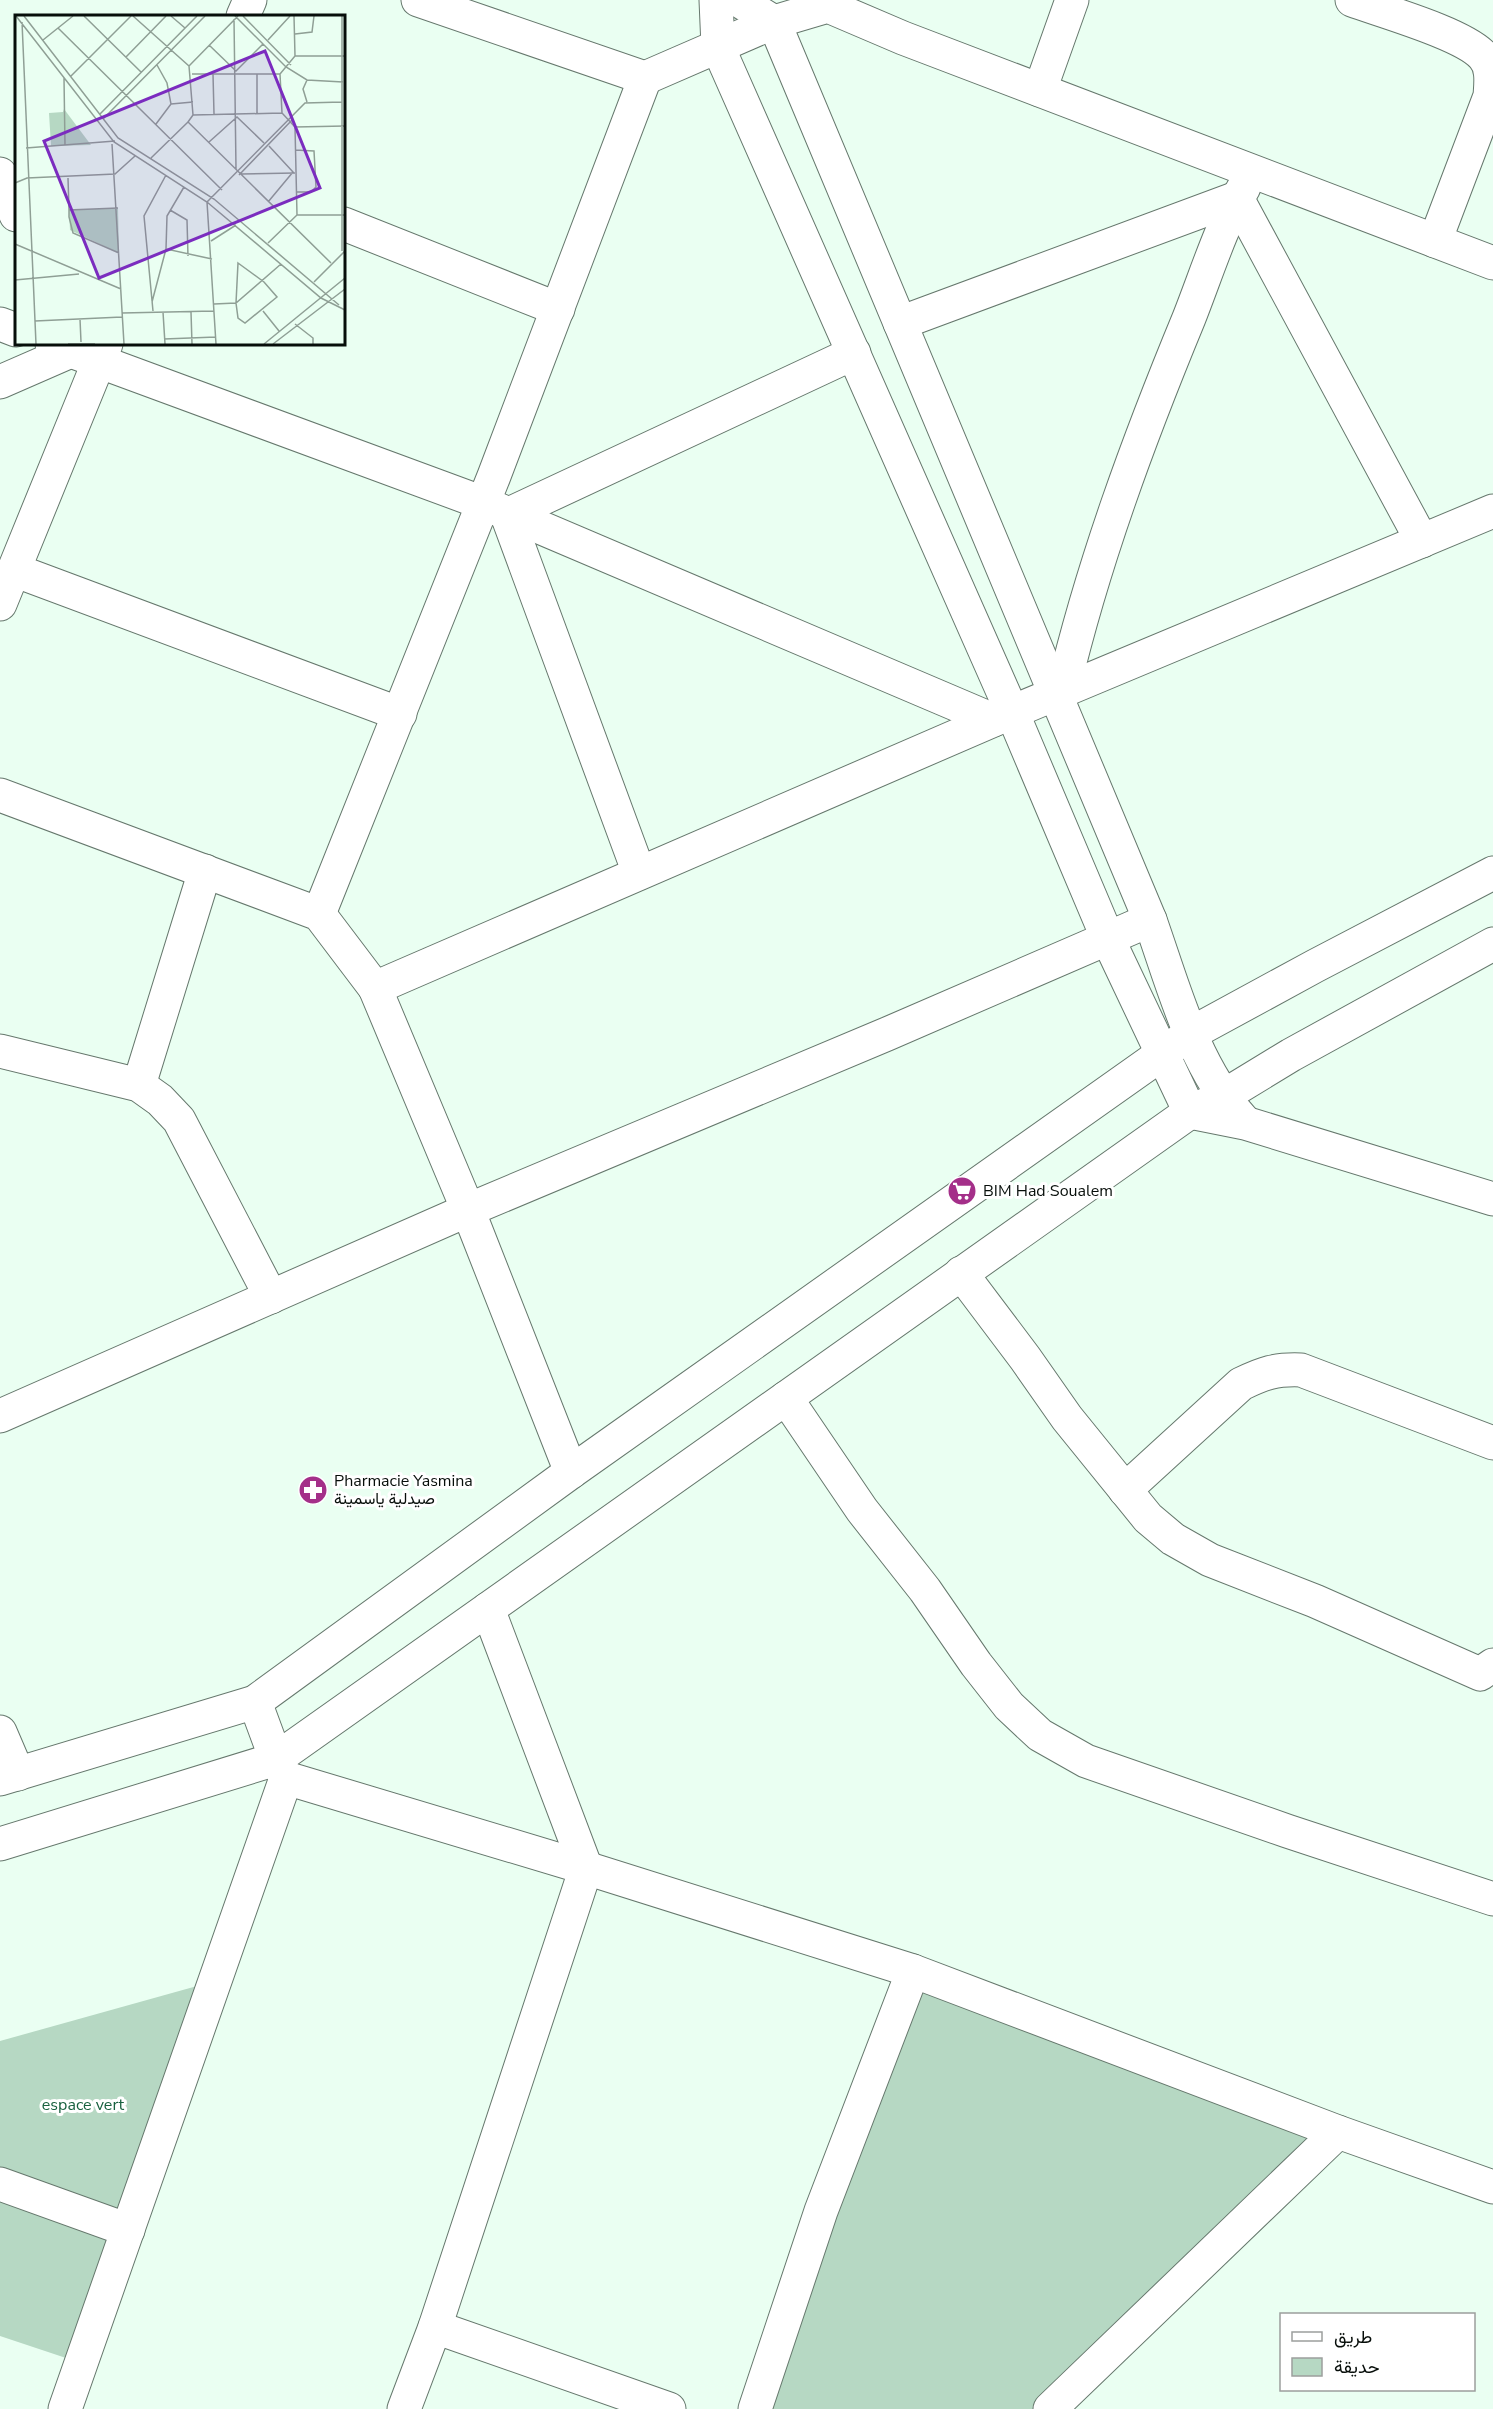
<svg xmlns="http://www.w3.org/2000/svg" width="1493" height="2409" font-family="'Nunito Sans',Vazirmatn,sans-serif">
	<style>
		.green { fill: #b6d8c3 }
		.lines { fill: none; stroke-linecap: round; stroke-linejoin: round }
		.minor-casing { stroke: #66786d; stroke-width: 35 }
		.tertiary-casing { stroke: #66786d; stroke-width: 35 }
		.minor { stroke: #fff; stroke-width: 33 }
		.tertiary { stroke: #fff; stroke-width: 33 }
		.labels { text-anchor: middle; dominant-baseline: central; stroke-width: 6; stroke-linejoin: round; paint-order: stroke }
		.poi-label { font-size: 16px; fill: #070e0a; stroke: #fff; text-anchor: start }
		.park-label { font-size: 16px; fill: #18613f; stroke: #fff }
		.inset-road { fill: none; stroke: #8f9f95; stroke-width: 1.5 }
		.view { fill: #7b2cbf; fill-opacity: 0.15; stroke: #7b2cbf; stroke-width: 3 }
		.inset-edge { fill: none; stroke: #070e0a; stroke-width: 3 }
	</style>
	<rect width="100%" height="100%" fill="#eafff2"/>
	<g class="green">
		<path d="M913,1971L1338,2132L1037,2409H756Z"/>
		<path d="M215,1981L81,2363L0,2336V2041Z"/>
	</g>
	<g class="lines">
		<g class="minor-casing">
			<g id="minor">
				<path d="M418,0L645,78L774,22L828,6L903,38L1493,263"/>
				<path d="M716,0L718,47L1012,712L1108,939L1190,1112L1245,1123L1493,1199"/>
				<path d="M738,0L774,22L1150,920C1174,988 1193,1064 1242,1119"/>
				<path d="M1352,0C1382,11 1464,34 1483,56C1493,67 1491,82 1490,96L1435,241"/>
				<path d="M243,16L250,0"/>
				<path d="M1040,90L1072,0"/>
				<path d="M0,174L16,215"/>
				<path d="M344,224L558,309"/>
				<path d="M900,323L1237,198L1422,541"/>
				<path d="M0,324L16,330"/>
				<path d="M52,344L483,503L993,720"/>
				<path d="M0,382L71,351L68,344"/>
				<path d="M14,570L400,714"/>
				<path d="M0,604L106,344"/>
				<path d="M1063,690C1093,563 1139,439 1189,318C1206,275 1221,226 1244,187"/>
				<path d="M0,795L319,914L375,988L1012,712L1493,511"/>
				<path d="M639,873L507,515L854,353"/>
				<path d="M319,914L494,476L645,78"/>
				<path d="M375,988L468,1210L571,1472"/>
				<path d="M0,1051L139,1085L160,1100L179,1120L271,1297"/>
				<path d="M139,1085L205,871"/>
				<path d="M961,1273L1025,1358L1067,1418L1148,1518L1173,1539L1210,1560L1315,1601L1480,1674L1493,1665"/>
				<path d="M786,1398L862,1510L925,1590L976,1664L1009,1706L1040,1735L1086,1761L1287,1831L1493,1899"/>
				<path d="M0,1416L468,1210L887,1034L1150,920"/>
				<path d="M1125,1490L1241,1384C1264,1373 1275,1369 1301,1370L1493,1443"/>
				<path d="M0,1732L18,1774"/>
				<path d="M286,1778L586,1868L913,1971L1338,2132L1493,2187"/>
				<path d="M0,2184L128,2230"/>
				<path d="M435,2327L669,2409"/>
				<path d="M65,2409L286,1778L276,1759L255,1702"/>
				<path d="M404,2409L435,2327L586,1868L488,1609"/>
				<path d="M755,2409L821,2211L913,1971"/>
				<path d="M1050,2409L1338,2132"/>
			</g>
		</g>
		<g class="tertiary-casing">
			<g id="tertiary">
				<path d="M0,1779L255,1702L571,1472L1190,1034L1315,966L1493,873"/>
				<path d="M0,1844L276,1759L1190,1112L1222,1097L1291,1055L1493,944"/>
			</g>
		</g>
		<use href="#minor" class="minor"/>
		<use href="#tertiary" class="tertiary"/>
	</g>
	<defs>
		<g id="supermarket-disc" transform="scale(1.5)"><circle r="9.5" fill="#a42f89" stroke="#fff"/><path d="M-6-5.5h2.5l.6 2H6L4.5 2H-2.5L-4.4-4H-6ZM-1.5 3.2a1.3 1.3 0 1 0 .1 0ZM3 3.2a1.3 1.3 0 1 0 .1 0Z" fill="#fff"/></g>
		<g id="pharmacy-disc" transform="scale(1.5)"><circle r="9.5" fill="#a42f89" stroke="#fff"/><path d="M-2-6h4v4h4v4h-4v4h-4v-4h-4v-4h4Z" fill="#fff"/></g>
	</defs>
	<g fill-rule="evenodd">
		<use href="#supermarket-disc" x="962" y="1191"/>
		<use href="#pharmacy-disc" x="313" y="1490"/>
	</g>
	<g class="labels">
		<g class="poi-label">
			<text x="983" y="1191">BIM Had Soualem</text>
			<text x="334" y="1481">Pharmacie Yasmina<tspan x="334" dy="18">صيدلية ياسمينة</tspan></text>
		</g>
		<g class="park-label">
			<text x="83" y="2105">espace vert</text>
		</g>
	</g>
	<g transform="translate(15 15)">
		<rect width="330" height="330" fill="#eafff2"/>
		<path d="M49,94L76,130L36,131L34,98L48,97ZM103,193L104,238L55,215L54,195Z" fill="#b6d8c3"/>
		<path class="inset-road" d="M1,1L99,127L192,187L306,283L330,295M9,1L103,123L199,184L324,290M69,1L126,57M118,1L174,51L223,1M156,1L170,13M220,1L271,52L292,65L328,67M228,1L276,50M327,1V236M219,4L221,154M7,7L21,329M43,13L207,175M280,19L297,17L299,1M28,25L58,1M253,25L275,1M194,30L221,56L248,29M280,41H330M111,42L151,1M174,51L178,100L173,107L316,248M177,59H265M198,59L199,99M242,59V99M56,61L116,1M49,63L50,131M292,65L288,74L292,87M156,89L178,87M85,99L182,1M178,100L267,98M88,104L190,1M141,109L156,89L152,68L142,50M280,112L330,111M194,127L222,102L249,128M97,129L109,329M11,133L100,126M280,135L299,136L301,172L296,177H281M136,143L173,107M226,159L280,158M224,160L278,104M53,163L54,195M0,168L12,163L100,159L120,141M169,172L152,201L151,234L197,244M253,187L278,157L254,131M103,193L54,195V202L58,218L104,238M155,195L172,205L173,241M282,200H330M196,226L221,210M253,228L282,200L280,112L267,98L265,59L280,41L279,1M0,229L106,274M223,248L249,267L262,282L230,308L223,303L221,288ZM0,265L64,259M299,267L330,236M137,287L151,234M199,289L221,288L266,249M138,296L129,201L151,160M248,296L264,316M148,297L150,329M176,297L177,329M107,298L199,296M65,304L66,327M20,306L107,302M280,309L298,323V329M149,324L201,322M53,329H80M201,329L192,187L290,88L327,87M249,329L330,263M258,329L330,274"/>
		<path class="view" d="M250,36L305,173L84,263L29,126Z"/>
		<rect width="330" height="330" class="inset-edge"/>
	</g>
	<rect x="1280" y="2313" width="195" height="78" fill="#ffffff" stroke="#9c9f9d" stroke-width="1.5"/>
	<rect x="1292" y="2332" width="30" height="9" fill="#ffffff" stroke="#9c9f9d" stroke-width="1.5"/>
	<text x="1334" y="2343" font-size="18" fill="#070e0a">طريق</text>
	<rect x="1292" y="2358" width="30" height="18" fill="#b6d8c3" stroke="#9c9f9d" stroke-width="1.5"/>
	<text x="1334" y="2373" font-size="18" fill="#070e0a">حديقة</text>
</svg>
